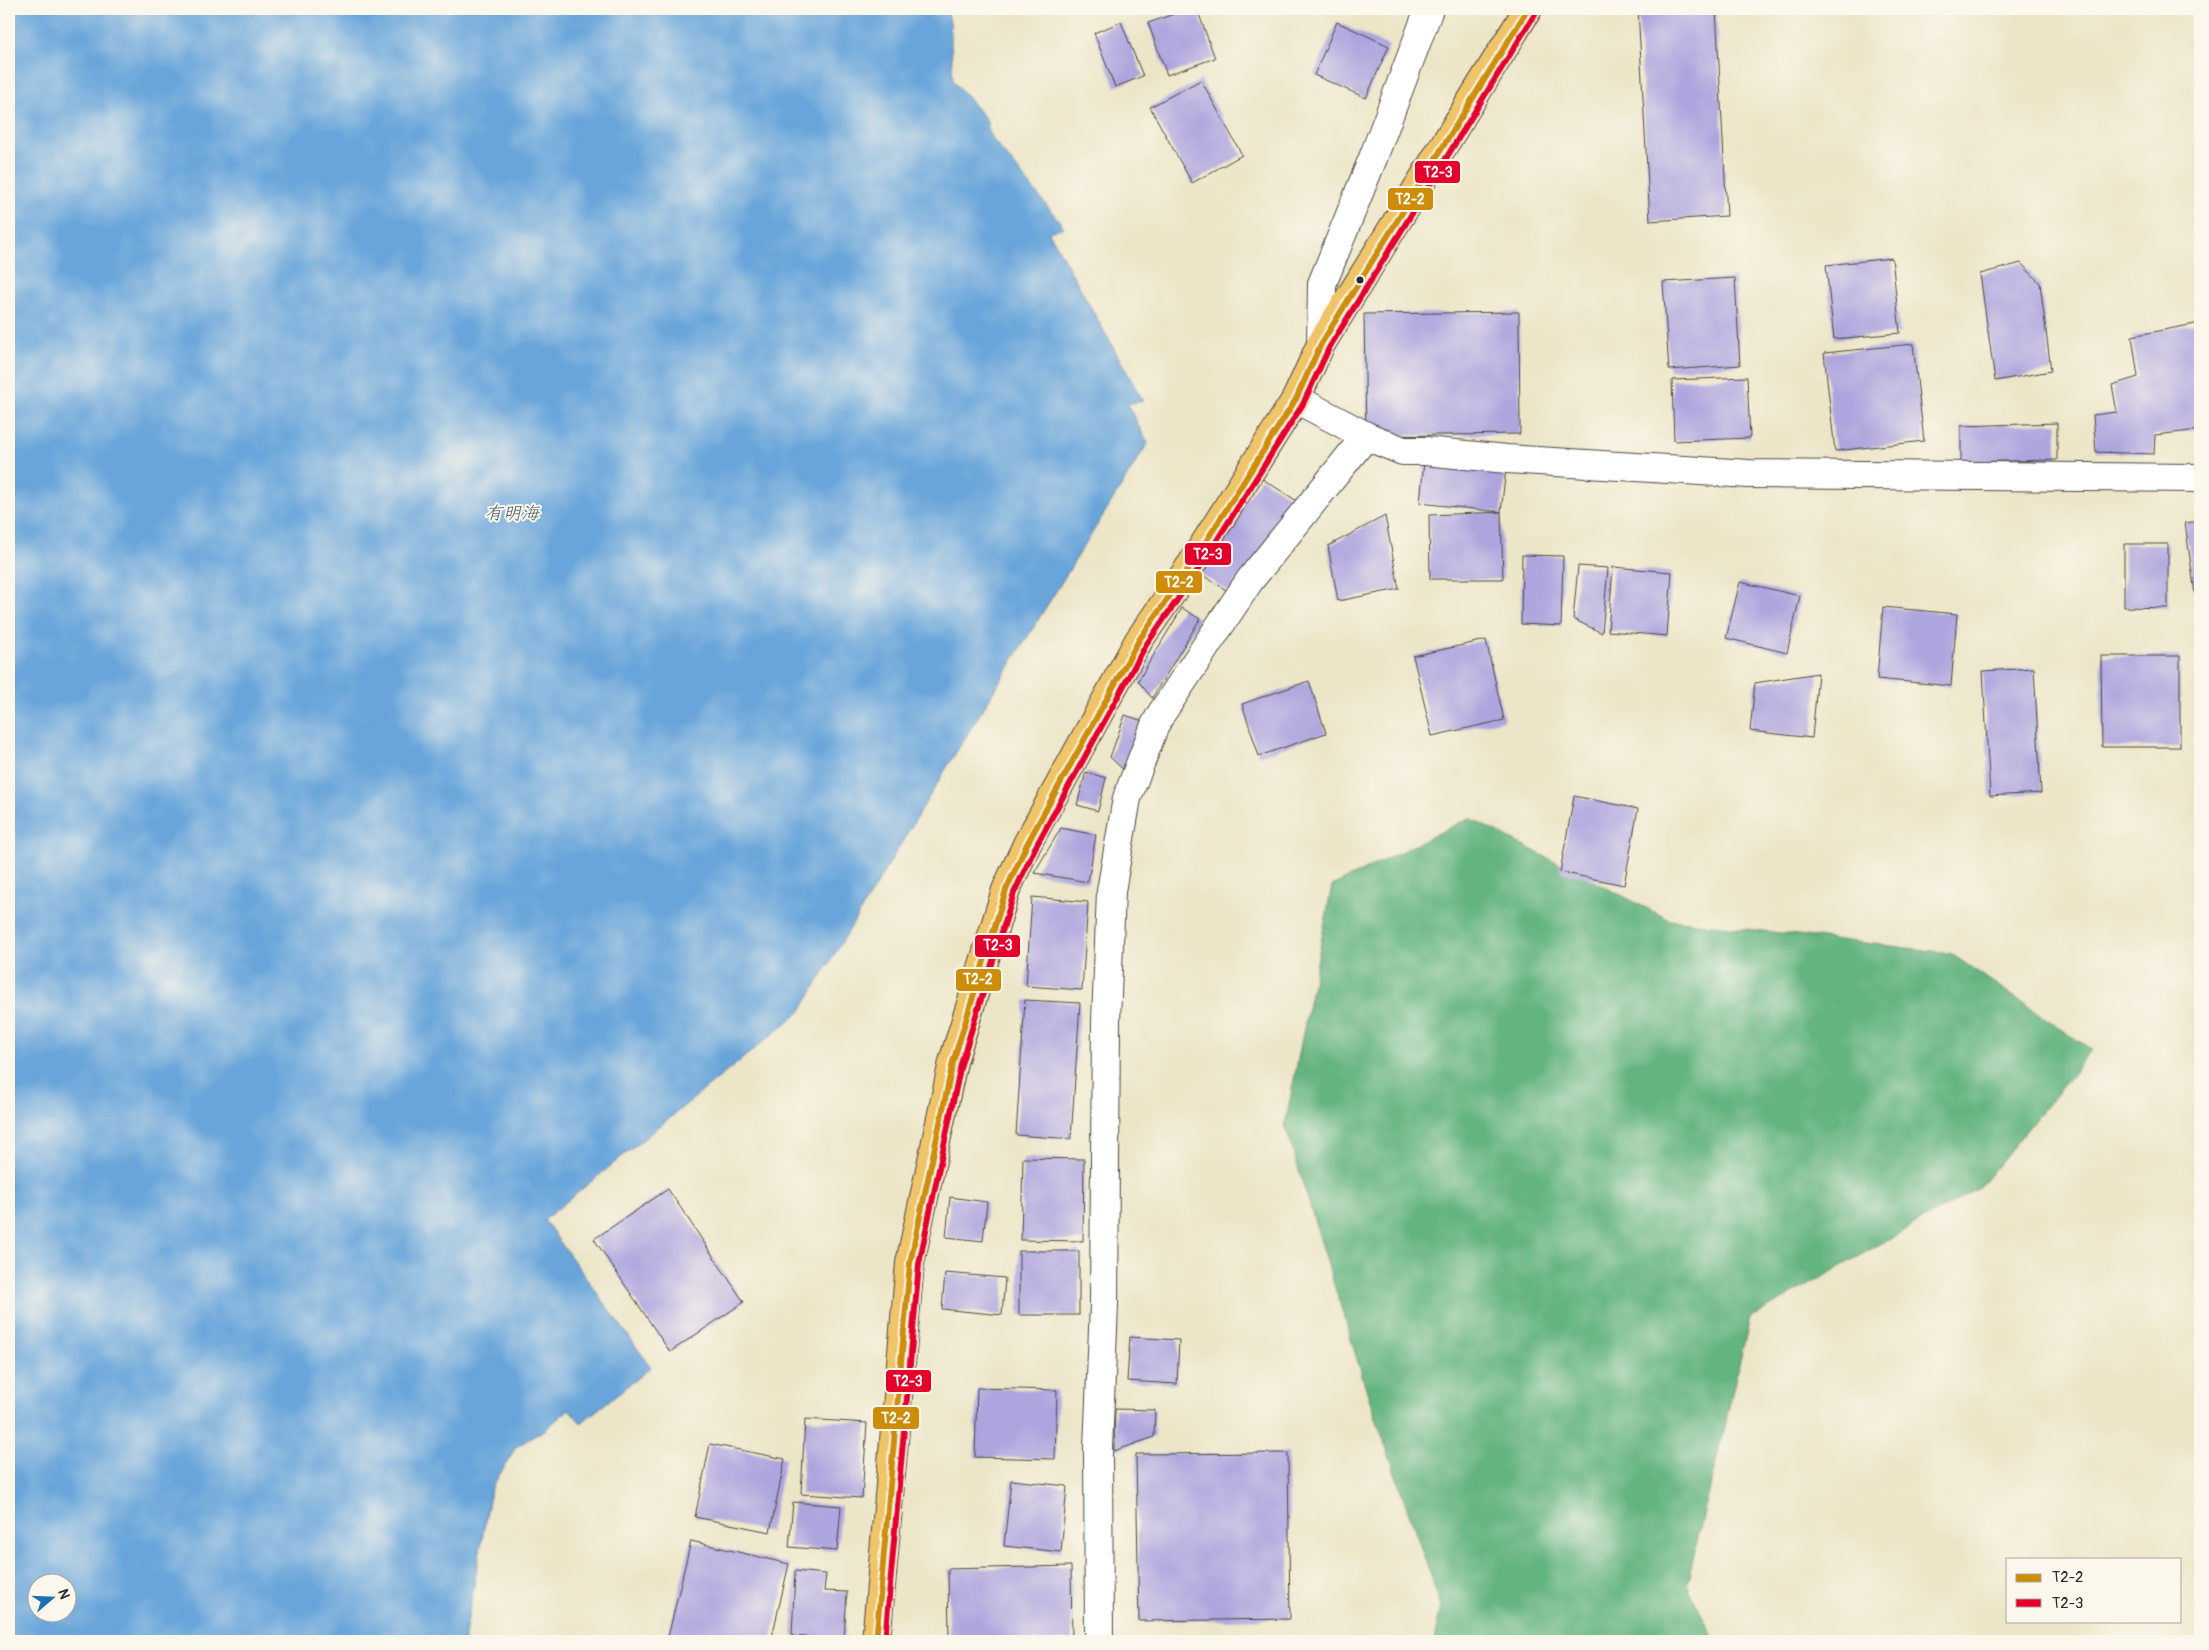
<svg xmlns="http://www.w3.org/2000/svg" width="2209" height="1650" font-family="Pangolin,'Klee One',sans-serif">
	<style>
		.forest { fill: #63b480; stroke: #477056 }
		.water { fill: #69a5da; stroke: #4a6882; fill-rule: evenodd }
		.building { fill: #aea5de }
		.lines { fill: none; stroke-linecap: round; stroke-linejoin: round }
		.minor-casing { stroke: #484742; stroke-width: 30 }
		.trunk-casing { stroke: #484742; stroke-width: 30 }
		.minor { stroke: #fff; stroke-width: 28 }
		.trunk { stroke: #f0c469; stroke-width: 28 }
		.bus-1-casing { stroke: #fbf7ec; stroke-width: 10 }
		.bus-2-casing { stroke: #fbf7ec; stroke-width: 10 }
		.bus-1 { stroke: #ce8d09; stroke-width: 6 }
		.bus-2 { stroke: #e4002b; stroke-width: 6 }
		.bus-dot { fill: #2b2b2b; stroke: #fbf7ec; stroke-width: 2 }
		.labels { text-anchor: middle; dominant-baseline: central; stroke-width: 4; stroke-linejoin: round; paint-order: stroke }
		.water-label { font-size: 18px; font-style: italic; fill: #445c71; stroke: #fbf7ec }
		.line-badge { stroke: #fbf7ec; stroke-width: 2 }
		.badge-label { font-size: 14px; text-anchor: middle; font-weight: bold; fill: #fff }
	</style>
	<rect width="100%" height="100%" fill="#fbf7ec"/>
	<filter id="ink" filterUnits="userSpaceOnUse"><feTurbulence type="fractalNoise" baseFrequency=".02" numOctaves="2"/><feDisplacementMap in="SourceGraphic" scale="10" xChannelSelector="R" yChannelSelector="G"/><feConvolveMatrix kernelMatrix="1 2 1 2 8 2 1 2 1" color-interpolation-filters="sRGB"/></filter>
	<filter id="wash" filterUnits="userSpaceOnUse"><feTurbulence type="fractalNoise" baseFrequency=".0096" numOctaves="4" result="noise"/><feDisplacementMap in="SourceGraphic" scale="20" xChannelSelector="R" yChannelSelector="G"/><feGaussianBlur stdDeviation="1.12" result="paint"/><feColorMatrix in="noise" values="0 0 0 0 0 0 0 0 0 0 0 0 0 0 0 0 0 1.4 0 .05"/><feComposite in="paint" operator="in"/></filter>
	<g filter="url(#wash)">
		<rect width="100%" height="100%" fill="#ece5c7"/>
		<path class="forest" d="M1469,818L1670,920L1950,953L2092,1050L1979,1188L1750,1318L1687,1584L1715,1641H1434L1441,1606L1369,1398L1285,1125L1332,886Z"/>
		<path class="water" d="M9,9H947L950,22L953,81L986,119L990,136L1064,227L1049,232L1143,401L1127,404L1148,443L950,762L800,1012L544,1220L651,1367L581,1423L569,1409L546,1429L516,1447L491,1489L464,1641H9ZM38,1582H68V1612H38Z"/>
		<g id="blocks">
			<g class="building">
				<path d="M1188,9H1197L1215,58L1167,75L1148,23Z"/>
				<path d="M1638,9H1716L1727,216L1650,221Z"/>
				<path d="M1121,22L1143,76L1115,87L1094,33Z"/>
				<path d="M1337,22L1389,46L1366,98L1314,75Z"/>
				<path d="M1201,80L1242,155L1192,183L1150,107Z"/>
				<path d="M1892,258L1900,333L1834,339L1826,265Z"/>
				<path d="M2021,263L2040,283L2051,371L1995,381L1980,274Z"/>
				<path d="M1735,278L1740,365L1669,370L1663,282Z"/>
				<path d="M1519,312L1520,434L1366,436L1364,314Z"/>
				<path d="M2200,323V430L2155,435L2154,454L2096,452L2093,415L2117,412L2112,385L2138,377L2132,336Z"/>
				<path d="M1913,344L1924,441L1835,451L1824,353Z"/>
				<path d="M1747,377L1750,438L1674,441L1672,380Z"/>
				<path d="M2057,423V460L1961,462V426Z"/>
				<path d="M1425,451L1507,459L1501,512L1503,579H1430L1429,515L1501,512L1420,503Z"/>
				<path d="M1261,478L1297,501L1236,596L1199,573Z"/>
				<path d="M1385,516L1399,589L1338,601L1328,546Z"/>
				<path d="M2200,521V621L2199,622L2185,523Z"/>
				<path d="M2124,544H2168V608L2124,607Z"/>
				<path d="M1522,555L1563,556L1561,626L1521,624Z"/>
				<path d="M1578,566L1608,568L1602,633L1573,619Z"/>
				<path d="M1613,567L1672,572L1667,636L1608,631Z"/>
				<path d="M1740,582L1800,596L1787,653L1726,638Z"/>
				<path d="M1883,607L1957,614L1951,686L1877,679Z"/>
				<path d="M1182,608L1200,619L1152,698L1138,681Z"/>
				<path d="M1486,640L1504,720L1432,736L1413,656Z"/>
				<path d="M2101,656H2180V747H2102Z"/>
				<path d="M2034,668L2041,793L1990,796L1983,671Z"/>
				<path d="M1818,673L1812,738L1750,731L1755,683Z"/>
				<path d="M1309,681L1326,733L1259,756L1242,704Z"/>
				<path d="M1125,715L1155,725L1135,781L1110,757Z"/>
				<path d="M1086,772L1106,778L1098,811L1077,805Z"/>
				<path d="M1574,796L1638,809L1624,885L1560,872Z"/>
				<path d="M1061,828L1096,835L1088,882L1034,873Z"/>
				<path d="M1032,897L1088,902L1082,990L1026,986Z"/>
				<path d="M1025,1000L1080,1003L1071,1139L1016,1135Z"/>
				<path d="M1023,1158L1084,1159L1083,1241L1021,1240Z"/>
				<path d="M668,1189L744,1302L670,1352L594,1239Z"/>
				<path d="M950,1197L987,1202L983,1241L946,1237Z"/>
				<rect x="1019" y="1251" width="60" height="64"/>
				<path d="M945,1273L1005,1278L1002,1315L942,1309Z"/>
				<path d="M1130,1337L1179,1340L1177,1384L1127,1381Z"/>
				<path d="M977,1388L1057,1390L1055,1459L975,1457Z"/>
				<path d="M1115,1409L1155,1410L1154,1437L1114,1451Z"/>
				<path d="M805,1419L867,1423L862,1498L801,1494Z"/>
				<path d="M710,1444L785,1459L770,1532L695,1517Z"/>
				<path d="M1288,1453L1290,1619L1139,1621L1136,1454Z"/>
				<path d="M1011,1480L1067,1486L1061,1552L1004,1546Z"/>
				<path d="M793,1502L841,1506L837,1551L789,1547Z"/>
				<path d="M691,1541L789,1564L771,1641H667Z"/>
				<path d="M1071,1566L1072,1641H949L948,1569Z"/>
				<path d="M795,1571L826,1574L824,1591L847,1592L844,1640L792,1636Z"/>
			</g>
		</g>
	</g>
	<g filter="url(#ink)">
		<use href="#blocks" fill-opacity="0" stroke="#484742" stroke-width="1"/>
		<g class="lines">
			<g class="minor-casing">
				<g id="minor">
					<path d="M1321,344L1322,284L1373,158L1429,9"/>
					<path d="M1296,399L1366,436L1403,451H1425L1507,459L1749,474L2200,478"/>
					<path d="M1099,1641L1098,1448L1104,1305L1106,1021L1111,891L1127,798L1155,725L1161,714L1250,580L1366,436"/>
				</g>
			</g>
			<g class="trunk-casing">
				<path id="trunk" d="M876,1641L910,1263L953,1062L1006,890L1027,844L1139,640L1193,562L1296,399L1321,344L1528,9"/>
			</g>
			<use href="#minor" class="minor"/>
			<use href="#trunk" class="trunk"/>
			<g class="bus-1-casing">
				<path id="bus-1" d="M876,1641L910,1263L953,1062L1006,890L1027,844L1139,640L1193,562L1296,399L1321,344L1528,9"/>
			</g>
			<g class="bus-2-casing">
				<path id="bus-2" d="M885,1641L919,1264L961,1064L1014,893L1035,848L1146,645L1200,567L1303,404L1329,348L1535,14"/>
			</g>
			<use href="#bus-1" class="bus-1"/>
			<use href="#bus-2" class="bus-2"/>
		</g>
	</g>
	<circle class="bus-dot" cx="1360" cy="280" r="4.5"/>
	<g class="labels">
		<g class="water-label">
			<text x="512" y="513">有明海</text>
		</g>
	</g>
	<g class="line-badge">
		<rect x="1414" y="160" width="47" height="24" rx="5" fill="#e4002b"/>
		<rect x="1387" y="187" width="47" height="24" rx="5" fill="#ce8d09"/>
		<rect x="1184" y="542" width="48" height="24" rx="5" fill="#e4002b"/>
		<rect x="1155" y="570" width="48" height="24" rx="5" fill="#ce8d09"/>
		<rect x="974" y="934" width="47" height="24" rx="5" fill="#e4002b"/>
		<rect x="955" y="968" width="47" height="24" rx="5" fill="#ce8d09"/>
		<rect x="885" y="1369" width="47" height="24" rx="5" fill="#e4002b"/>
		<rect x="872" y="1406" width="48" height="24" rx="5" fill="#ce8d09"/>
	</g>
	<g class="badge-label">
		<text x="1438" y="177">T2-3</text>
		<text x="1410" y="204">T2-2</text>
		<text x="1208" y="559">T2-3</text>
		<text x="1179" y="587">T2-2</text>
		<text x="998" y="950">T2-3</text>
		<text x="978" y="984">T2-2</text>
		<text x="908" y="1386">T2-3</text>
		<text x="896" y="1423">T2-2</text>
	</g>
	<rect width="2209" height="1650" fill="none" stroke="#fbf7ec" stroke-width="30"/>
	<rect x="2006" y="1558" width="175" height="65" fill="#fbf7ec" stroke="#a8a59f"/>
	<rect x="2016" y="1574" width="25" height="8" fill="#ce8d09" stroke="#a8a59f"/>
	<text x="2052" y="1582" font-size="15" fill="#2b2b2b">T2-2</text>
	<rect x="2016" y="1599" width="25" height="8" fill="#e4002b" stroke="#a8a59f"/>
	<text x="2052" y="1608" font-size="15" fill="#2b2b2b">T2-3</text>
	<g transform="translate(52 1598) rotate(71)"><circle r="24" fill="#fbf7ec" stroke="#a8a59f"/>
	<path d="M0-4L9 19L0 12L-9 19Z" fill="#1f6fb2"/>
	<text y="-8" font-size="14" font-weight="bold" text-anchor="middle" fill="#2b2b2b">N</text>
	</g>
</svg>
